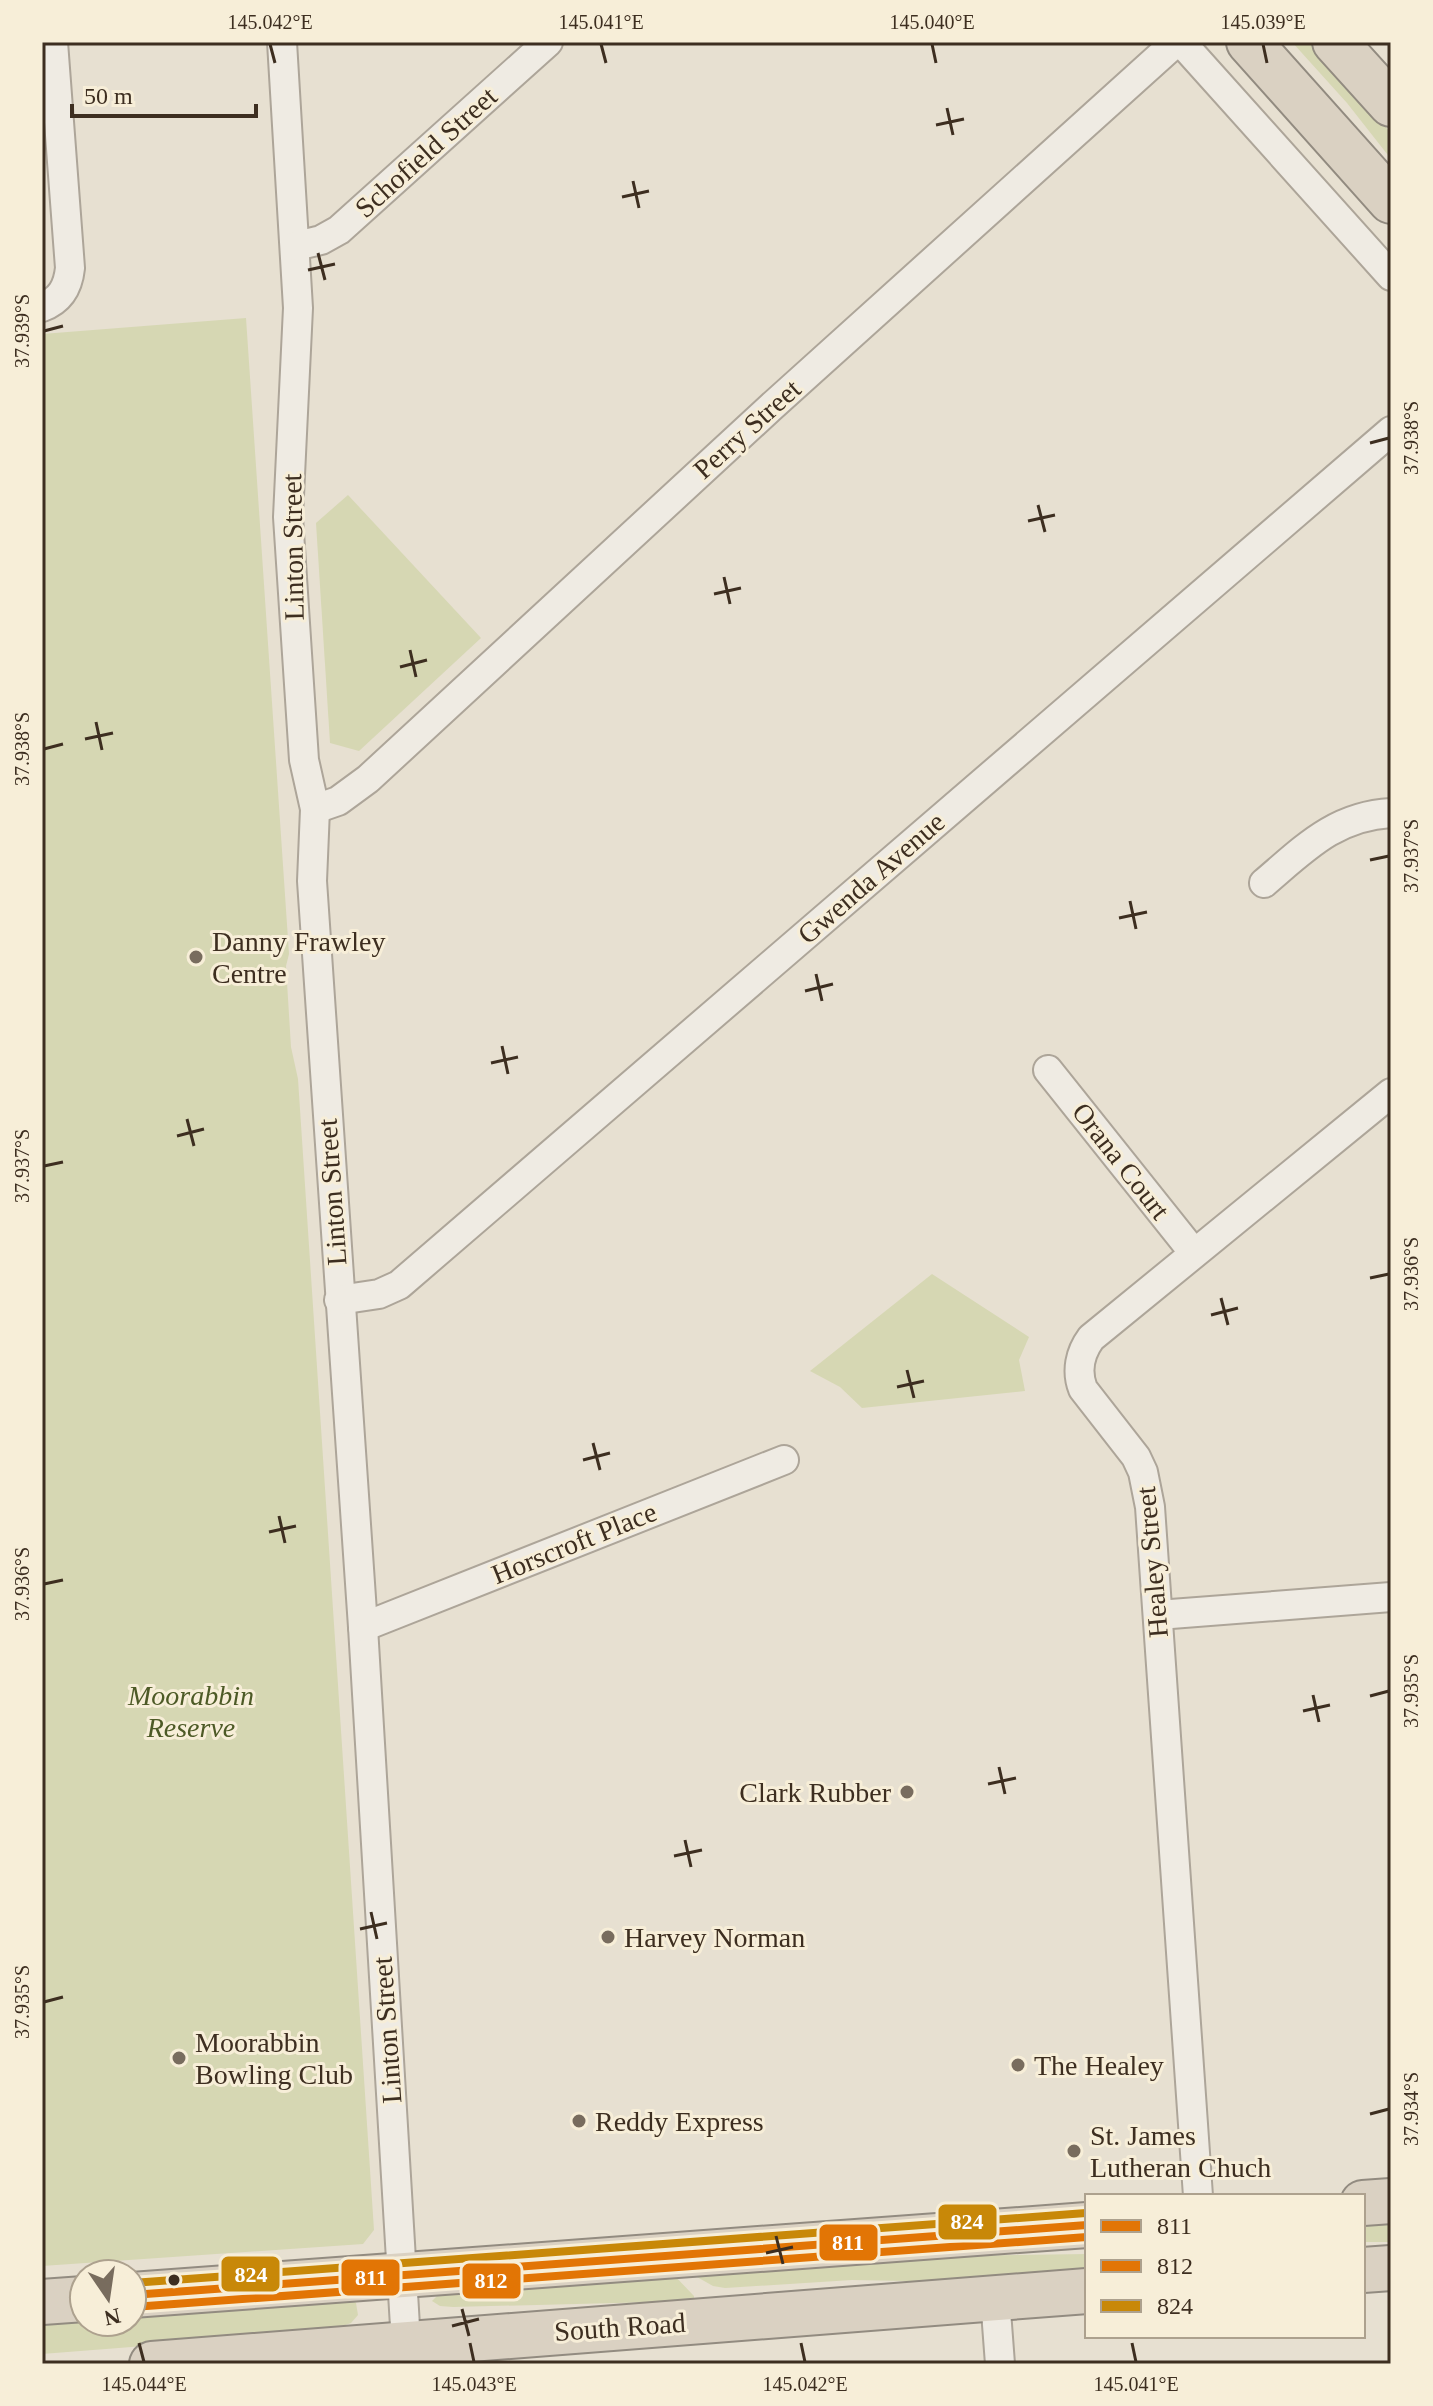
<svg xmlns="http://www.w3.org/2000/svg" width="1433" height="2406" font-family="Georgia,serif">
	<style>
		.green { fill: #d6d7b3 }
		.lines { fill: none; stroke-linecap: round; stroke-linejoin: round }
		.street-casing { stroke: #ada599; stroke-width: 32 }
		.highway-casing { stroke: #928b80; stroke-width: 48 }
		.street { stroke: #efebe3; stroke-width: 28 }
		.highway { stroke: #dad1c2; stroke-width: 44 }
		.bus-1-casing { stroke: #f7eed8; stroke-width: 14 }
		.bus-2-casing { stroke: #f7eed8; stroke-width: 14 }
		.bus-3-casing { stroke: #f7eed8; stroke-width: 14 }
		.bus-1 { stroke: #e27505; stroke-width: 8 }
		.bus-2 { stroke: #e27505; stroke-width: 8 }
		.bus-3 { stroke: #c88808; stroke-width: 8 }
		.ticks { fill: none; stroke: #3d2e20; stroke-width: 3 }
		.poi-dot { fill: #786c5e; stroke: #f7eed8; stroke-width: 3 }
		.bus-dot { fill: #3d2e20; stroke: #f7eed8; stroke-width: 3 }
		.labels { text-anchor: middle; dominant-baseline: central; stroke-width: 6; stroke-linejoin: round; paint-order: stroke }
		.street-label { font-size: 28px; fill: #3d2e20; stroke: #f7eed8 }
		.poi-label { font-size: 28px; fill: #3d2e20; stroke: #f7eed8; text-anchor: start }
		.park-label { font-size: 28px; font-style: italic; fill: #4d5a26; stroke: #f7eed8 }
		.line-badge { stroke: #f7eed8; stroke-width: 3 }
		.badge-label { font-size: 22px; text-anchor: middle; font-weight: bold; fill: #fff }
		.neatline { fill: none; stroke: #3d2e20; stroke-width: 3 }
		.ticks-label { font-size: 20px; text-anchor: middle; fill: #3d2e20 }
	</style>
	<rect width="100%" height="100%" fill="#e7e0d1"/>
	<g class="green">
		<path d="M1292,42H1310L1391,133V159L1347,103Z"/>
		<path d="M246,318L289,954L286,966L291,1047L298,1079L374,2230L363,2244L42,2266V334Z"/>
		<path d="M348,495L481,638L359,751L330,743L316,523Z"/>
		<path d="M932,1274L1029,1337L1019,1360L1025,1391L862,1408L840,1387L810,1371Z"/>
		<path d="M1363,2222L1391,2223V2242H1363Z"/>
		<path d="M1087,2254V2274L959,2282L852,2280L725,2288L713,2286L697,2277L696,2272L879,2257Z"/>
		<path d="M673,2274L694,2296V2301L453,2307L440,2306L432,2301L437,2296L447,2293Z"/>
		<path d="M350,2297L356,2303L358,2315L351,2323L325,2332L42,2354V2320L84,2317V2322H132V2314Z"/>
	</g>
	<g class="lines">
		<g class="street-casing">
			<g id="street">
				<path d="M282,42L298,308L288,517L304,760L315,809L312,881L363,1627L406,2343"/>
				<path d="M1181,42L1391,276"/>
				<path d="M296,246L321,240L339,230L548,42"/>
				<path d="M42,307C61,300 68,287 70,268L53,42"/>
				<path d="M315,809L338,801L368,779L770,408L1176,42"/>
				<path d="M1264,883C1304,849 1335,816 1391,813"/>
				<path d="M1048,1070L1194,1253"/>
				<path d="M339,1300L379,1294L399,1285L1391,431"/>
				<path d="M1158,1615L1391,1597"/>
				<path d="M363,1627L784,1460"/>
				<path d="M1198,2196L1150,1507L1143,1472L1136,1457L1083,1389C1076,1371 1080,1353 1091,1338L1391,1093"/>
				<path d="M995,2298L1000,2364"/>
			</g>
		</g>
		<g class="highway-casing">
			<g id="highway">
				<path d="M1249,42L1391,201"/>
				<path d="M1335,42L1391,104"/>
				<path d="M1363,2203L1391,2201"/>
				<path d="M1363,2270L1391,2268"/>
				<path d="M132,2295L1087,2225"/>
				<path d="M42,2302L84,2299"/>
				<path d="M152,2364L1087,2291"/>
			</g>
		</g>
		<use href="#street" class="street"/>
		<use href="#highway" class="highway"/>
		<g class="bus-1-casing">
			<path id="bus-1" d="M132,2295L1087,2225"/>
		</g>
		<g class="bus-2-casing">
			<path id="bus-2" d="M133,2307L1087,2237"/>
		</g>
		<g class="bus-3-casing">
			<path id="bus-3" d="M132,2283L1086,2213"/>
		</g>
		<use href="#bus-1" class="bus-1"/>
		<use href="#bus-2" class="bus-2"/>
		<use href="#bus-3" class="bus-3"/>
	</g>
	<path class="ticks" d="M270,44L275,63M601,44L606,63M932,44L936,63M1263,44L1267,63M947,108L953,135M936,125L964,119M633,181L639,208M622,197L649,191M318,253L325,280M308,270L335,264M44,331L63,326M1370,443L1389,438M1038,505L1045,532M1028,521L1055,515M724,577L730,604M714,594L741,588M410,650L416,677M400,667L427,660M96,722L102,750M85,739L113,733M44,749L63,744M1370,860L1389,856M1130,901L1136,929M1119,918L1147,912M816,974L822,1001M805,991L833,984M502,1046L508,1074M491,1063L518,1057M187,1119L194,1146M177,1136L204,1129M44,1166L63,1162M1370,1278L1389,1274M1221,1298L1228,1325M1211,1315L1238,1308M907,1370L914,1398M897,1387L924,1381M593,1443L600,1470M583,1460L610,1453M279,1516L285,1543M269,1532L296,1526M44,1584L63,1580M1313,1695L1319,1722M1370,1696L1389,1691M1303,1711L1330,1705M999,1767L1005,1794M988,1784L1016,1778M685,1840L691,1867M674,1856L702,1850M371,1912L377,1939M360,1929L387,1923M44,2002L63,1997M1370,2114L1389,2109M776,2236L783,2264M766,2253L793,2247M462,2309L469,2336M452,2326L479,2319M139,2343L144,2362M470,2343L474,2362M801,2343L805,2362M1132,2343L1136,2362"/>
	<g class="poi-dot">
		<circle cx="196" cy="957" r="8"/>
		<circle cx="907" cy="1792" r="8"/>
		<circle cx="608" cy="1937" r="8"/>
		<circle cx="179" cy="2058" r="8"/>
		<circle cx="1018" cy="2065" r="8"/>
		<circle cx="579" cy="2121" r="8"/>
		<circle cx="1074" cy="2151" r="8"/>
	</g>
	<circle class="bus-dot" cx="174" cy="2280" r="7"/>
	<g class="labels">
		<g class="street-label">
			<text transform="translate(426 152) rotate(-42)">Schofield Street</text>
			<text transform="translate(747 429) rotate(-42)">Perry Street</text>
			<text transform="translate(293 547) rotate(-91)">Linton Street</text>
			<text transform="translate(871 878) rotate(-41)">Gwenda Avenue</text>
			<text transform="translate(1121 1161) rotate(52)">Orana Court</text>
			<text transform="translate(332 1192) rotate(-94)">Linton Street</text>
			<text transform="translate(574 1543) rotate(-22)">Horscroft Place</text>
			<text transform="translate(1152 1562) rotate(-95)">Healey Street</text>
			<text transform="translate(387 2030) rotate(-94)">Linton Street</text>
			<text transform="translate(620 2327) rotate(-4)">South Road</text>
		</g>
		<g class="poi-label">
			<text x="212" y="941">Danny Frawley<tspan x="212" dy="32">Centre</tspan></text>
			<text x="891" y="1792" text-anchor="end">Clark Rubber</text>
			<text x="624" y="1937">Harvey Norman</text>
			<text x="195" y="2042">Moorabbin<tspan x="195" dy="32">Bowling Club</tspan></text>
			<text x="1034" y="2065">The Healey</text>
			<text x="595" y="2121">Reddy Express</text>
			<text x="1090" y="2135">St. James<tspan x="1090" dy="32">Lutheran Chuch</tspan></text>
		</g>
		<g class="park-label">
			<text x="191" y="1695">Moorabbin<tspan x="191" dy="32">Reserve</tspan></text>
		</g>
	</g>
	<g class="line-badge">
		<rect x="937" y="2203" width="61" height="38" rx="8" fill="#c88808"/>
		<rect x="818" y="2223" width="61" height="39" rx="8" fill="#e27505"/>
		<rect x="220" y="2255" width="61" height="38" rx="8" fill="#c88808"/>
		<rect x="340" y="2258" width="61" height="39" rx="8" fill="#e27505"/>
		<rect x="461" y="2262" width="61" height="38" rx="8" fill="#e27505"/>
	</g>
	<g class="badge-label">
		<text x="967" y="2229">824</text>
		<text x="848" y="2250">811</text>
		<text x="251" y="2282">824</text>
		<text x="371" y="2285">811</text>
		<text x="491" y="2288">812</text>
	</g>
	<rect width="1433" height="2406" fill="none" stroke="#f7eed8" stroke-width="88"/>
	<rect x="1085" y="2194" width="280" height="144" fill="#f7eed8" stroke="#ada18e" stroke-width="2"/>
	<rect x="1101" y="2220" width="40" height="12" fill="#e27505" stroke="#ada18e" stroke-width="2"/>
	<text x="1157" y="2234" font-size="24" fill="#3d2e20">811</text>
	<rect x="1101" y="2260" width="40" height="12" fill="#e27505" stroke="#ada18e" stroke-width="2"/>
	<text x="1157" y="2274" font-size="24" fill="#3d2e20">812</text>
	<rect x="1101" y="2300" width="40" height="12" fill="#c88808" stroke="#ada18e" stroke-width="2"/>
	<text x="1157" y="2314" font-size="24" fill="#3d2e20">824</text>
	<g transform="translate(108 2298) rotate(167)"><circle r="38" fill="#f7eed8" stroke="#ada18e" stroke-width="2"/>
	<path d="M0-6L14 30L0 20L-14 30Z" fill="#786c5e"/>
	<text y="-12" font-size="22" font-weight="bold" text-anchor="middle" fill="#3d2e20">N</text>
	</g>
	<path d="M72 104v12h184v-12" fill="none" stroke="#3d2e20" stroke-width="4"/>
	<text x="84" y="104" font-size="24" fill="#3d2e20" stroke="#f7eed8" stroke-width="6" paint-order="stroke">50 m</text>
	<rect x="44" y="44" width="1345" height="2318" class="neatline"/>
	<g class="ticks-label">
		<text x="270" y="29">145.042°E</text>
		<text x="601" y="29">145.041°E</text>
		<text x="932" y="29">145.040°E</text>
		<text x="1263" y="29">145.039°E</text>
		<text transform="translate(22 331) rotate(-90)" y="7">37.939°S</text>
		<text transform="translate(1411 438) rotate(-90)" y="7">37.938°S</text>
		<text transform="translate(22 749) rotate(-90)" y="7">37.938°S</text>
		<text transform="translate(1411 856) rotate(-90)" y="7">37.937°S</text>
		<text transform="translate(22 1166) rotate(-90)" y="7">37.937°S</text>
		<text transform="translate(1411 1274) rotate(-90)" y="7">37.936°S</text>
		<text transform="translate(22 1584) rotate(-90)" y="7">37.936°S</text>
		<text transform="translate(1411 1691) rotate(-90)" y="7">37.935°S</text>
		<text transform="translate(22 2002) rotate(-90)" y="7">37.935°S</text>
		<text transform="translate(1411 2109) rotate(-90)" y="7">37.934°S</text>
		<text x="144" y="2391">145.044°E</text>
		<text x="474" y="2391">145.043°E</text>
		<text x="805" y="2391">145.042°E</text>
		<text x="1136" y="2391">145.041°E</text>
	</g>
</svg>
